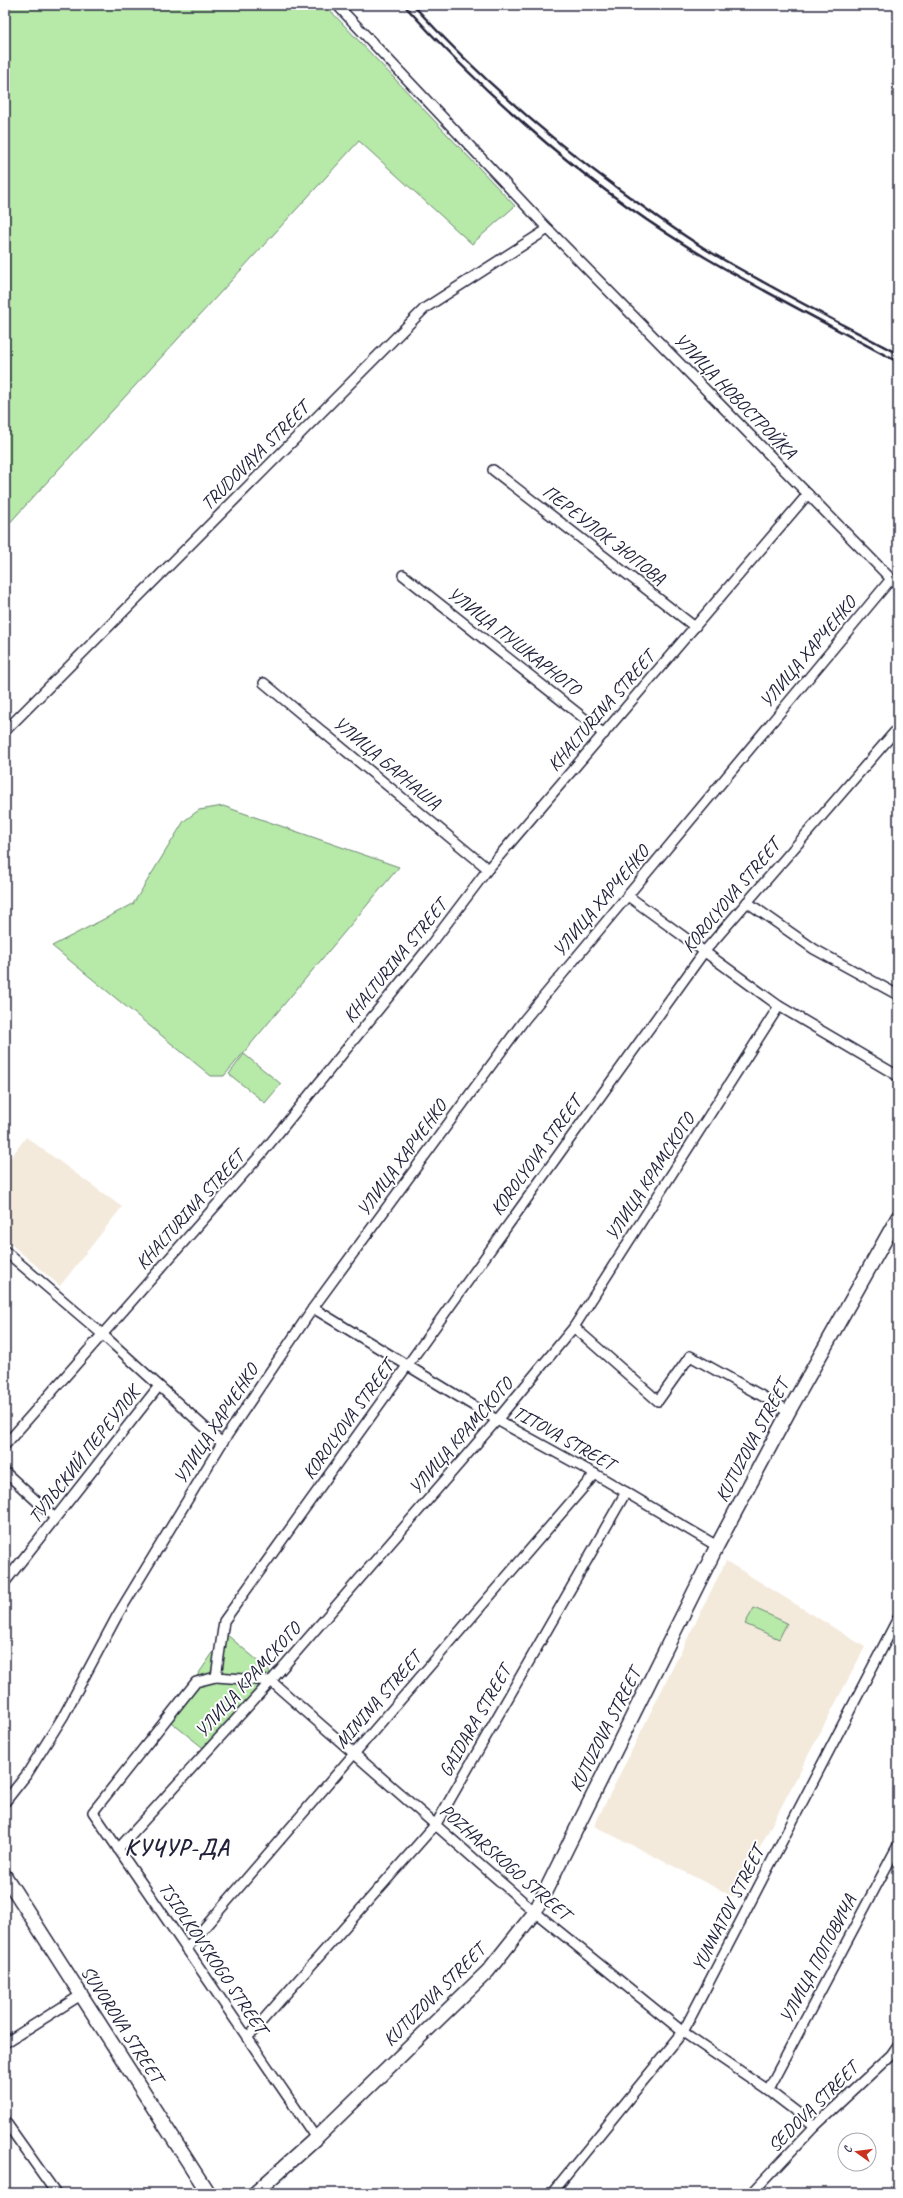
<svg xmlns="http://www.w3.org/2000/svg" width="903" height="2198" font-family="Caveat,sans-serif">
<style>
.built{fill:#f3eadc}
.green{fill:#b7e9a9;stroke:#6c8672}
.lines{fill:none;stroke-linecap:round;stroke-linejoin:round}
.minor-casing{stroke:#22223b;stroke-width:12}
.secondary-casing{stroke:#22223b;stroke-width:16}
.minor{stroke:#fff;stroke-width:9}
.secondary{stroke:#fff;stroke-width:13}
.rail{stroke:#22223b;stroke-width:2.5}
.labels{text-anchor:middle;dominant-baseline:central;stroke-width:4;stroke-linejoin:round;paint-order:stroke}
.street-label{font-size:19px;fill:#22223b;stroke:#fff}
.district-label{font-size:23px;font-weight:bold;letter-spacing:1px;fill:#22223b;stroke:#fff}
</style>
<rect width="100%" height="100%" fill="#fff"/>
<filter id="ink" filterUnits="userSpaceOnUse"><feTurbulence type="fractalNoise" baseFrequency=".025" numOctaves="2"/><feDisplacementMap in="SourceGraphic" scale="8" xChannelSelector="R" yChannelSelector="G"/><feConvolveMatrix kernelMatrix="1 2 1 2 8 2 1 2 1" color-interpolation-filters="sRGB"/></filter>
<g filter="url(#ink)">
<g class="built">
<polygon points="26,1137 122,1207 60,1286 5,1239 5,1165"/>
<polygon points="726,1561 865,1647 734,1897 594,1826"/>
</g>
<g class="green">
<polygon points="5,5 325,5 515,206 472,244 359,141 5,528"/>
<polygon points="223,806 399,867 224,1076 211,1076 52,946 133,904 184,821 199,810"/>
<polygon points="244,1054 281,1084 265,1103 229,1074"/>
<polygon points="754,1608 787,1623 779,1639 745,1624"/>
<polygon points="226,1634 269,1670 271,1681 207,1751 167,1719"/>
</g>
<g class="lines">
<g class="minor-casing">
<g id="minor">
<polyline points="337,5 548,229 898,586"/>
<polyline points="493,470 695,627"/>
<polyline points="403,575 604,734"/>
<polyline points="264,683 488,869"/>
<polyline points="5,731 425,308 548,229"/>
<polyline points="628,896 779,1006 898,1076"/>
<polyline points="747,902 814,949 898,995"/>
<polyline points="5,1251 102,1334 222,1443"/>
<polyline points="313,1308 497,1420 595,1474 717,1546"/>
<polyline points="574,1327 658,1401 690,1356 789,1411"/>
<polyline points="5,1445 263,1152 429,947 488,869 808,494"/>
<polyline points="5,1472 55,1518"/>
<polyline points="5,1582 159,1386"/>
<polyline points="216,1677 196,1682 93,1812 316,2138"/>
<polyline points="5,1802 27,1774 64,1715 117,1616 222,1443 313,1308 525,1019 891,579"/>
<polyline points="118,1849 271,1681 497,1420 574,1327 779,1006"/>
<polyline points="186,1949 595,1474"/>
<polyline points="247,2038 436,1824 626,1492"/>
<polyline points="5,2043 81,1995"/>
<polyline points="768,2090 898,1845"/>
<polyline points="5,2121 56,2193"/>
<polyline points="815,2126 768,2090 683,2032 535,1912 271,1681 216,1677 224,1621 704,952 898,728"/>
<polyline points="552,2193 683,2032 898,1618"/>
<polyline points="752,2193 815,2126 891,2055 898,2045"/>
</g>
</g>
<g class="secondary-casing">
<g id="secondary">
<polyline points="5,1876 208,2193"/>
<polyline points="255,2193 316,2138 488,1971 535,1912 717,1546 789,1411 898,1217"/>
</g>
</g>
<use href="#minor" class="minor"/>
<use href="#secondary" class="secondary"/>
<g class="rail">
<path d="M 404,5 C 491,101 596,193 708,259 C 770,295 835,328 898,362"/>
<path d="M 413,5 C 476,74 545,135 620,190 C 650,212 680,234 712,253 C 773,289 836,321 898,354"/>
</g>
</g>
</g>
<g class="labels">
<g class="street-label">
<text transform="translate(735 396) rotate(46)">УЛИЦА НОВОСТРОЙКА</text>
<text transform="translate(255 456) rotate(-45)">TRUDOVAYA STREET</text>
<text transform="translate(604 535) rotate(38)">ПЕРЕУЛОК ЭЮПОВА</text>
<text transform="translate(514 641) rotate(38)">УЛИЦА ПУШКАРНОГО</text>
<text transform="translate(808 652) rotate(-50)">УЛИЦА ХАРЧЕНКО</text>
<text transform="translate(601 711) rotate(-49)">KHALTURINA STREET</text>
<text transform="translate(387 763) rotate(40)">УЛИЦА БАРНАША</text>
<text transform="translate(731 896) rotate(-50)">KOROLYOVA STREET</text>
<text transform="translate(601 901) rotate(-50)">УЛИЦА ХАРЧЕНКО</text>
<text transform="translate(395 961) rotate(-51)">KHALTURINA STREET</text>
<text transform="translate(536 1156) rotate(-54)">KOROLYOVA STREET</text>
<text transform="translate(402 1158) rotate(-54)">УЛИЦА ХАРЧЕНКО</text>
<text transform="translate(650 1177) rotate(-57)">УЛИЦА КРАМСКОГО</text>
<text transform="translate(190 1210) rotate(-48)">KHALTURINA STREET</text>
<text transform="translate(348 1420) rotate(-54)">KOROLYOVA STREET</text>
<text transform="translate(216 1424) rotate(-57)">УЛИЦА ХАРЧЕНКО</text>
<text transform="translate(461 1436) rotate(-49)">УЛИЦА КРАМСКОГО</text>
<text transform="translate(564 1438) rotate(29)">TITOVA STREET</text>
<text transform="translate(752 1441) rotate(-62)">KUTUZOVA STREET</text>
<text transform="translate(84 1455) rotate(-52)">ТУЛЬСКИЙ ПЕРЕУЛОК</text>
<text transform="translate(248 1680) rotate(-48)">УЛИЦА КРАМСКОГО</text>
<text transform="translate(378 1700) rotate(-49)">MININA STREET</text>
<text transform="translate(475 1721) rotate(-60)">GAIDARA STREET</text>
<text transform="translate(605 1730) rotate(-63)">KUTUZOVA STREET</text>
<text transform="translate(505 1862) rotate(41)">POZHARSKOGO STREET</text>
<text transform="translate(728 1909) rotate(-63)">YUNNATOV STREET</text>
<text transform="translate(213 1958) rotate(56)">TSIOLKOVSKOGO STREET</text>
<text transform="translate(818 1959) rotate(-62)">УЛИЦА ПОПОВИЧА</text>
<text transform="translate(434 1995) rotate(-45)">KUTUZOVA STREET</text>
<text transform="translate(122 2024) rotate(57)">SUVOROVA STREET</text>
<text transform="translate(813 2107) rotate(-45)">SEDOVA STREET</text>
</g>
<g class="district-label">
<text x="177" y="1847">КУЧУР-ДА</text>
</g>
</g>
<rect width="903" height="2198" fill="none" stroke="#fff" stroke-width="20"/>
<rect x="10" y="10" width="883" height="2178" fill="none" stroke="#22223b" stroke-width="1.5" filter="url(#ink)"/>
<g transform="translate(857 2152) rotate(284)"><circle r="19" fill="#ffffff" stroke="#a7a7b1"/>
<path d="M0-3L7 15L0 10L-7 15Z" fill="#c8321e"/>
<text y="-6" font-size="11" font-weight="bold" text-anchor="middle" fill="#22223b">С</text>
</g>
</svg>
